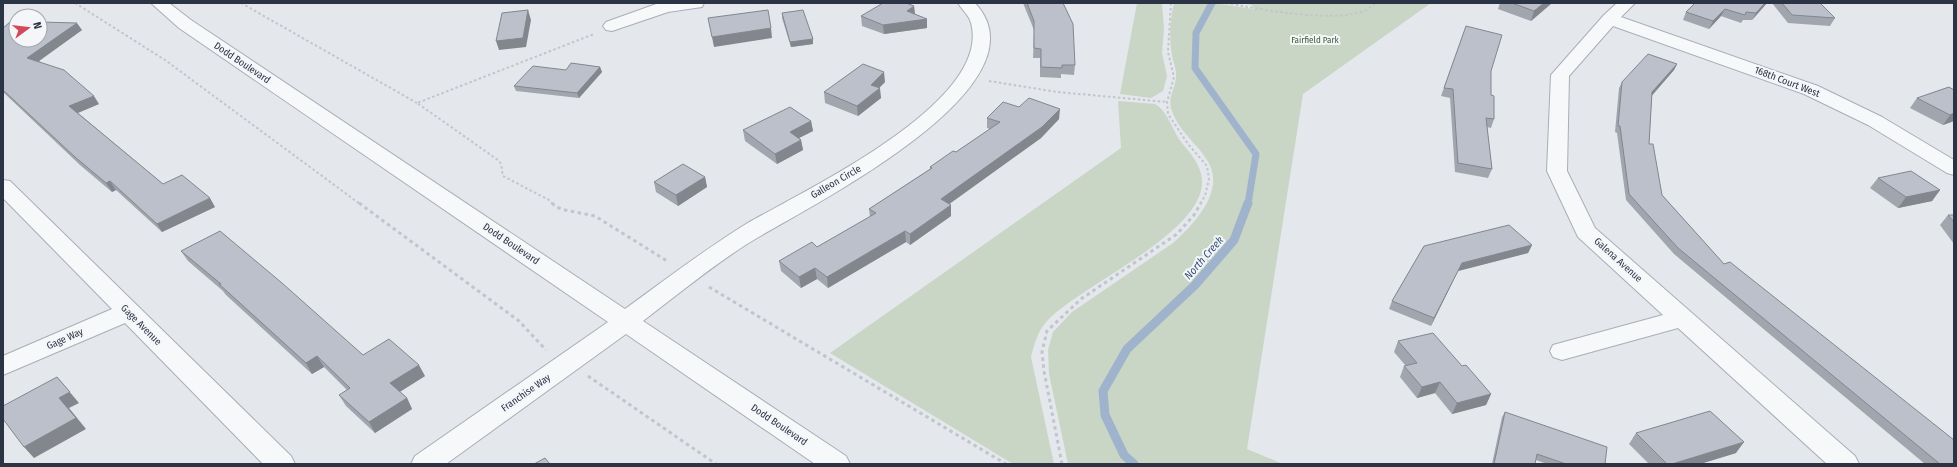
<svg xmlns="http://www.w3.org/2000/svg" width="1957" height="467" font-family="'Fira Sans Condensed',sans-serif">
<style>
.green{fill:#c9d6c5}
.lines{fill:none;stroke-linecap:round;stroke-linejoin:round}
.stream-far1{stroke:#9fb4cc;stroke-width:7}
.stream{stroke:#9fb4cc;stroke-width:9}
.minor-casing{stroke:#a9aeb7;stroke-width:2}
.path-far1{stroke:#c2c5cb;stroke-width:2;stroke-dasharray:2.5 2.5;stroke-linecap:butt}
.path{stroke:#c2c5cb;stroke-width:3;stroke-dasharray:3.5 3.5;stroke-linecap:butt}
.minor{fill:#f7f8fa;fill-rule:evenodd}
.wall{fill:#a1a5ae}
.shaded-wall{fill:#83868d}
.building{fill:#bbc0ca;stroke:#83868d}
.labels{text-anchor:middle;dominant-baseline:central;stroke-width:4;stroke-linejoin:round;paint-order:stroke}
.far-park-label{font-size:9px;fill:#3f6138;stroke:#f4f6f9}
.street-label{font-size:10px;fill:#2b3445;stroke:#f4f6f9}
.water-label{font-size:11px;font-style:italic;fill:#34527a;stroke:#f4f6f9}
</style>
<rect width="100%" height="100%" fill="#e4e7ec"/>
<g class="green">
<polygon points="1137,3 1162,3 1164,29 1162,53 1167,76 1163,91 1151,98 1120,94"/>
<path d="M 1174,3 L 1213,3 L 1254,9 L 1252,5 L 1241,3 L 1431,3 L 1303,94 L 1247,449 L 1283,464 L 1068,464 L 1049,374 L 1048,350 L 1053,332 L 1072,312 L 1173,243 C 1194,224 1227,190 1207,160 C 1195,141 1178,131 1171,108 C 1168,98 1175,88 1176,78 C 1177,70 1173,62 1172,55 C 1169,38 1170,19 1174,3 Z"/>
<path d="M 1118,101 L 1155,104 C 1168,111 1173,132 1182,143 C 1191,154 1201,165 1202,180 C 1205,233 1080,285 1047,321 C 1038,330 1034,345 1031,357 L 1054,464 L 1013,464 L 830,353 L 1121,148 Z"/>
</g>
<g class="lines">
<polyline class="stream-far1" points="1212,3 1196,33 1195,68 1256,154 1248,204"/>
<polyline class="stream" points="1134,464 1124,455 1105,415 1103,391 1127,349 1195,285 1234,240 1248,203"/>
<g class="minor-casing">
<g id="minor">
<path d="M 151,3 L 169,3 L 191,20 L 625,309 C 665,280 704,250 746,224 C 801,192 993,103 971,23 C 969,15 962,10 958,3 L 975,3 C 1054,88 799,211 747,244 C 711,267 677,295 643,321 L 846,456 L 850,464 L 815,464 L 626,334 L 446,464 L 411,464 L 415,456 L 608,322 L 179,28 Z"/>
<polygon points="659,3 704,3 702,7 668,12 612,31 606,30 603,26 606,22"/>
<polygon points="1617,3 1635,3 1621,17 1818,86 1882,117 1954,160 1954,175 1947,173 1868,125 1804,94 1613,26 1569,76 1567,171 1595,228 1855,456 1859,464 1827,464 1678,328 1562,360 1553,357 1550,351 1553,345 1663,315 1578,237 1547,171 1551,75 1604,15"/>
<polygon points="3,180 10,181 291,456 295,464 263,464 125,323 3,375 3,356 112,309 3,198"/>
</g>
</g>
<g class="path-far1">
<polyline points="75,3 165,60 360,204"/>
<polyline points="241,3 417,103"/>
<polyline points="1171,3 1168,52 1174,77 1167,102 1168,114 1188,144 1207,166 1209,179 1205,196 1200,204"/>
<path d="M 1226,3 C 1260,9 1334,24 1366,10 C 1369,8 1373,5 1376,3"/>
<polyline points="989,81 1057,92 1167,102"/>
<polyline points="553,204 549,200 503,176 501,164 498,160 417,103 594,34"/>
</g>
<g class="path">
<polyline points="359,203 519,321 546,350"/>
<polyline points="552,203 556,207 565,210 595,216 667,261"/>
<polyline points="709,287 1006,464"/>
<polyline points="588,376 716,464"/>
<polyline points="1062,464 1044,371 1042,352 1047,331 1081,299 1177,234 1194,215 1201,203"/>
</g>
<use href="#minor" class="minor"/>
</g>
<g class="wall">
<polygon points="1023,3 1063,3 1075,65 1074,75 1061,74 1061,78 1040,77 1040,58 1033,58 1034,30"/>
<polygon points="1500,3 1552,3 1531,21 1498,9"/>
<polygon points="1767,3 1752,20 1743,20 1741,23 1721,16 1709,29 1683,20 1686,12"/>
<polygon points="1772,3 1820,3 1835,18 1830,26 1788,23"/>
<polygon points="914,6 915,14 927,19 927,28 884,34 862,26 861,16"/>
<polygon points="782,13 813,39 813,44 791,47 782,18"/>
<polygon points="1466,26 1491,71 1491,95 1494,119 1491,128 1487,127 1492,169 1488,178 1455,172 1450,98 1441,96"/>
<polygon points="3,28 82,30 39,61 99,104 78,113 163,184 215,207 162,232 116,190 112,192 80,165 3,92"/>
<polygon points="1677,64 1674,70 1652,95 1649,144 1662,195 1724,264 1954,464 1925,464 1674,254 1626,200 1617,133 1615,132 1619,88 1622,82"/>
<polygon points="600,67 602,72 579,98 516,91 514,86 566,70"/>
<polygon points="885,82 879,88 881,98 858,116 825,103 824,92"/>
<polygon points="1949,87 1954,121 1943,125 1910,108 1917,98"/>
<polygon points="1019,107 1059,119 1041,138 949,204 951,205 951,216 910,245 906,242 828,288 817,279 801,288 781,271 779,261 817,247 870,217 869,209 930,169 930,167 956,152 990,129 987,128 987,118"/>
<polygon points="811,121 813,131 799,138 801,140 803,150 777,164 745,141 743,130"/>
<polygon points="705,177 707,187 678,206 656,192 654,182"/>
<polygon points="1878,178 1940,190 1932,201 1898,208 1870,188"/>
<polygon points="1948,215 1954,215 1954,244 1940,225"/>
<polygon points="1532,245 1528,253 1458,271 1431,326 1389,309 1392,301 1424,246"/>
<polygon points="181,251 363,355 425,376 400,392 407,398 412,409 375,433 346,406 339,395 347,390 324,367 312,374 226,295 223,291 188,261"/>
<polygon points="1398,341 1462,366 1491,394 1486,405 1452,414 1435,393 1417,398 1400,377 1404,366 1406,366 1394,352"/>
<polygon points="1505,412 1605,464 1547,464 1536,460 1535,464 1492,464 1502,417"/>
<polygon points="1636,433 1736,453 1700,464 1649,464 1629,444"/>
</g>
<g class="shaded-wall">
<polygon points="1544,3 1552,3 1531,21 1534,11"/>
<polygon points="1765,3 1767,3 1752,20 1756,13"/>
<polygon points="914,6 915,16 907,11"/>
<polygon points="1725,9 1721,16 1709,29 1713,21"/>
<polygon points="528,10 531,20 526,47 499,50 496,41"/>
<polygon points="927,19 927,28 884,34 883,25"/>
<polygon points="77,23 82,30 32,66 27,58"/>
<polygon points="771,28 772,38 714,47 712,37"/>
<polygon points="813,39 813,44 791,47 790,42"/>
<polygon points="1677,64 1674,70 1649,99 1652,92"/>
<polygon points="600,67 602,72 579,98 577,93"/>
<polygon points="884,72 885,82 873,94 880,88 881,98 858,116 857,106 871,85"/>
<polygon points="94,96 99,104 75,114 69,106"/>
<polygon points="1060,109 1059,119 1041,138 941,210 941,199"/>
<polygon points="1954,113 1954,121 1943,125 1950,115"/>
<polygon points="811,121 813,131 791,142 790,132"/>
<polygon points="801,140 803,150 777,164 775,154"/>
<polygon points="705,177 707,187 678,206 676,195"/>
<polygon points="110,181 116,190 112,192 106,183"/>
<polygon points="1940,190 1932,201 1898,208 1906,197"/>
<polygon points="210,198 215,207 162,232 157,224"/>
<polygon points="951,205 951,216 910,245 910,234"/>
<polygon points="905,231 906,242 828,288 827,277"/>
<polygon points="1532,245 1528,253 1458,271 1431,326 1434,318 1462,263"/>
<polygon points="815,268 817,279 801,288 799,277"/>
<polygon points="317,356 324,367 312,374 306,363"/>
<polygon points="419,365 425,376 396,394 390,383"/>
<polygon points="57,377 79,403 69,408 86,429 34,458 24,447 59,398"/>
<polygon points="1440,382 1435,393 1417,398 1422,387"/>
<polygon points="1491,394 1486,405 1452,414 1457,403"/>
<polygon points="407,398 412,409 375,433 369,422"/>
<polygon points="1744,442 1736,453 1700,464 1672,464"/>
</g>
<g class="building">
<polygon points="883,3 906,3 914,6 907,11 927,19 883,25 861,16"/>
<polygon points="1027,3 1063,3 1073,24 1075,65 1062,65 1062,68 1041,67 1041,49 1034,48 1034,21"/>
<polygon points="1512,3 1544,3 1534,11"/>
<polygon points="1695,3 1765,3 1756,13 1746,12 1745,15 1725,9 1713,21 1686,12"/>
<polygon points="1782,3 1820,3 1835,18 1792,15"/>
<polygon points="528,10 523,38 496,41 502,13"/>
<polygon points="768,10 771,28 712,37 708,18"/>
<polygon points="803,10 813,39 790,42 782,13"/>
<polygon points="10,22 16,22 16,40 40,40 40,22 77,23 27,58 64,70 94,96 69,106 163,184 182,175 210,198 157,224 110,181 106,183 75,157 3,90 3,28"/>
<polygon points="1466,26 1502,35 1491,71 1491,95 1494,96 1494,119 1486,118 1492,169 1458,163 1453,89 1444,88"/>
<polygon points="1648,54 1677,64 1652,92 1649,144 1653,144 1662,195 1724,264 1730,262 1954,440 1954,464 1940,464 1678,248 1629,194 1620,126 1618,126 1622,82"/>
<polygon points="571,63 600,67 577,93 514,86 533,66 566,70"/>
<polygon points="863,64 884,72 871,85 880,88 857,106 824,92"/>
<polygon points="1949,87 1954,90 1954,113 1950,115 1917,98"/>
<polygon points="1029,98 1060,109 1042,127 941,199 951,205 910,234 905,231 827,277 815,268 799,277 779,261 812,242 817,247 876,213 869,209 932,168 930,167 953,151 956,152 1000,122 987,118 1003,102 1019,107"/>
<polygon points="790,107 811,121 790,132 801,140 775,154 743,130"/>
<polygon points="683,164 705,177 676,195 654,182"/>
<polygon points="1911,171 1940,190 1906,197 1878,178"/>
<polygon points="1948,215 1954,215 1954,222"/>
<polygon points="1509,225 1532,245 1462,263 1434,318 1392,301 1424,246"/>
<polygon points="220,231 282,283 363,355 389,339 419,365 390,383 407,398 369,422 339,395 350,388 317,356 306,363 219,284 221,284 181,251"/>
<polygon points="1433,333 1462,366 1466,365 1491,394 1457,403 1440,382 1422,387 1404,366 1417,363 1398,341"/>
<polygon points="57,377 70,392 59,398 76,418 24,447 3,419 3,406"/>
<polygon points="1710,411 1744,442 1672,464 1667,464 1636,433"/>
<polygon points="1505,412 1607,447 1605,464 1566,464 1537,454 1535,464 1494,464"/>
<polygon points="545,458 550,464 534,464"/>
</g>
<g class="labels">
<g class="far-park-label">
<text x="1315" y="40">Fairfield Park</text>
</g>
<g class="street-label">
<text transform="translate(242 63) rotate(34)">Dodd Boulevard</text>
<text transform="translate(1787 82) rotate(21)">168th Court West</text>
<text transform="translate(836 182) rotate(-30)">Galleon Circle</text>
<text transform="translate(511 244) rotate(34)">Dodd Boulevard</text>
<text transform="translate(1618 260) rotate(42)">Galena Avenue</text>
<text transform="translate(141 325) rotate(45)">Gage Avenue</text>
<text transform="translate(65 339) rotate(-24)">Gage Way</text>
<text transform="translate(526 393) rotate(-35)">Franchise Way</text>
<text transform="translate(779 425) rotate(34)">Dodd Boulevard</text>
</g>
<g class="water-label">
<text transform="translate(1204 258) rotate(-49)">North Creek</text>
</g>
</g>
<rect width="1957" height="467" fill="none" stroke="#2b3445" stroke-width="8"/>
<g transform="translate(28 28) rotate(75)"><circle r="19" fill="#f4f6f9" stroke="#a4a8b1"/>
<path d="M0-3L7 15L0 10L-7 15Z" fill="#d1495b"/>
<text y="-6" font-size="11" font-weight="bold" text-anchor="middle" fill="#2b3445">N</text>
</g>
</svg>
